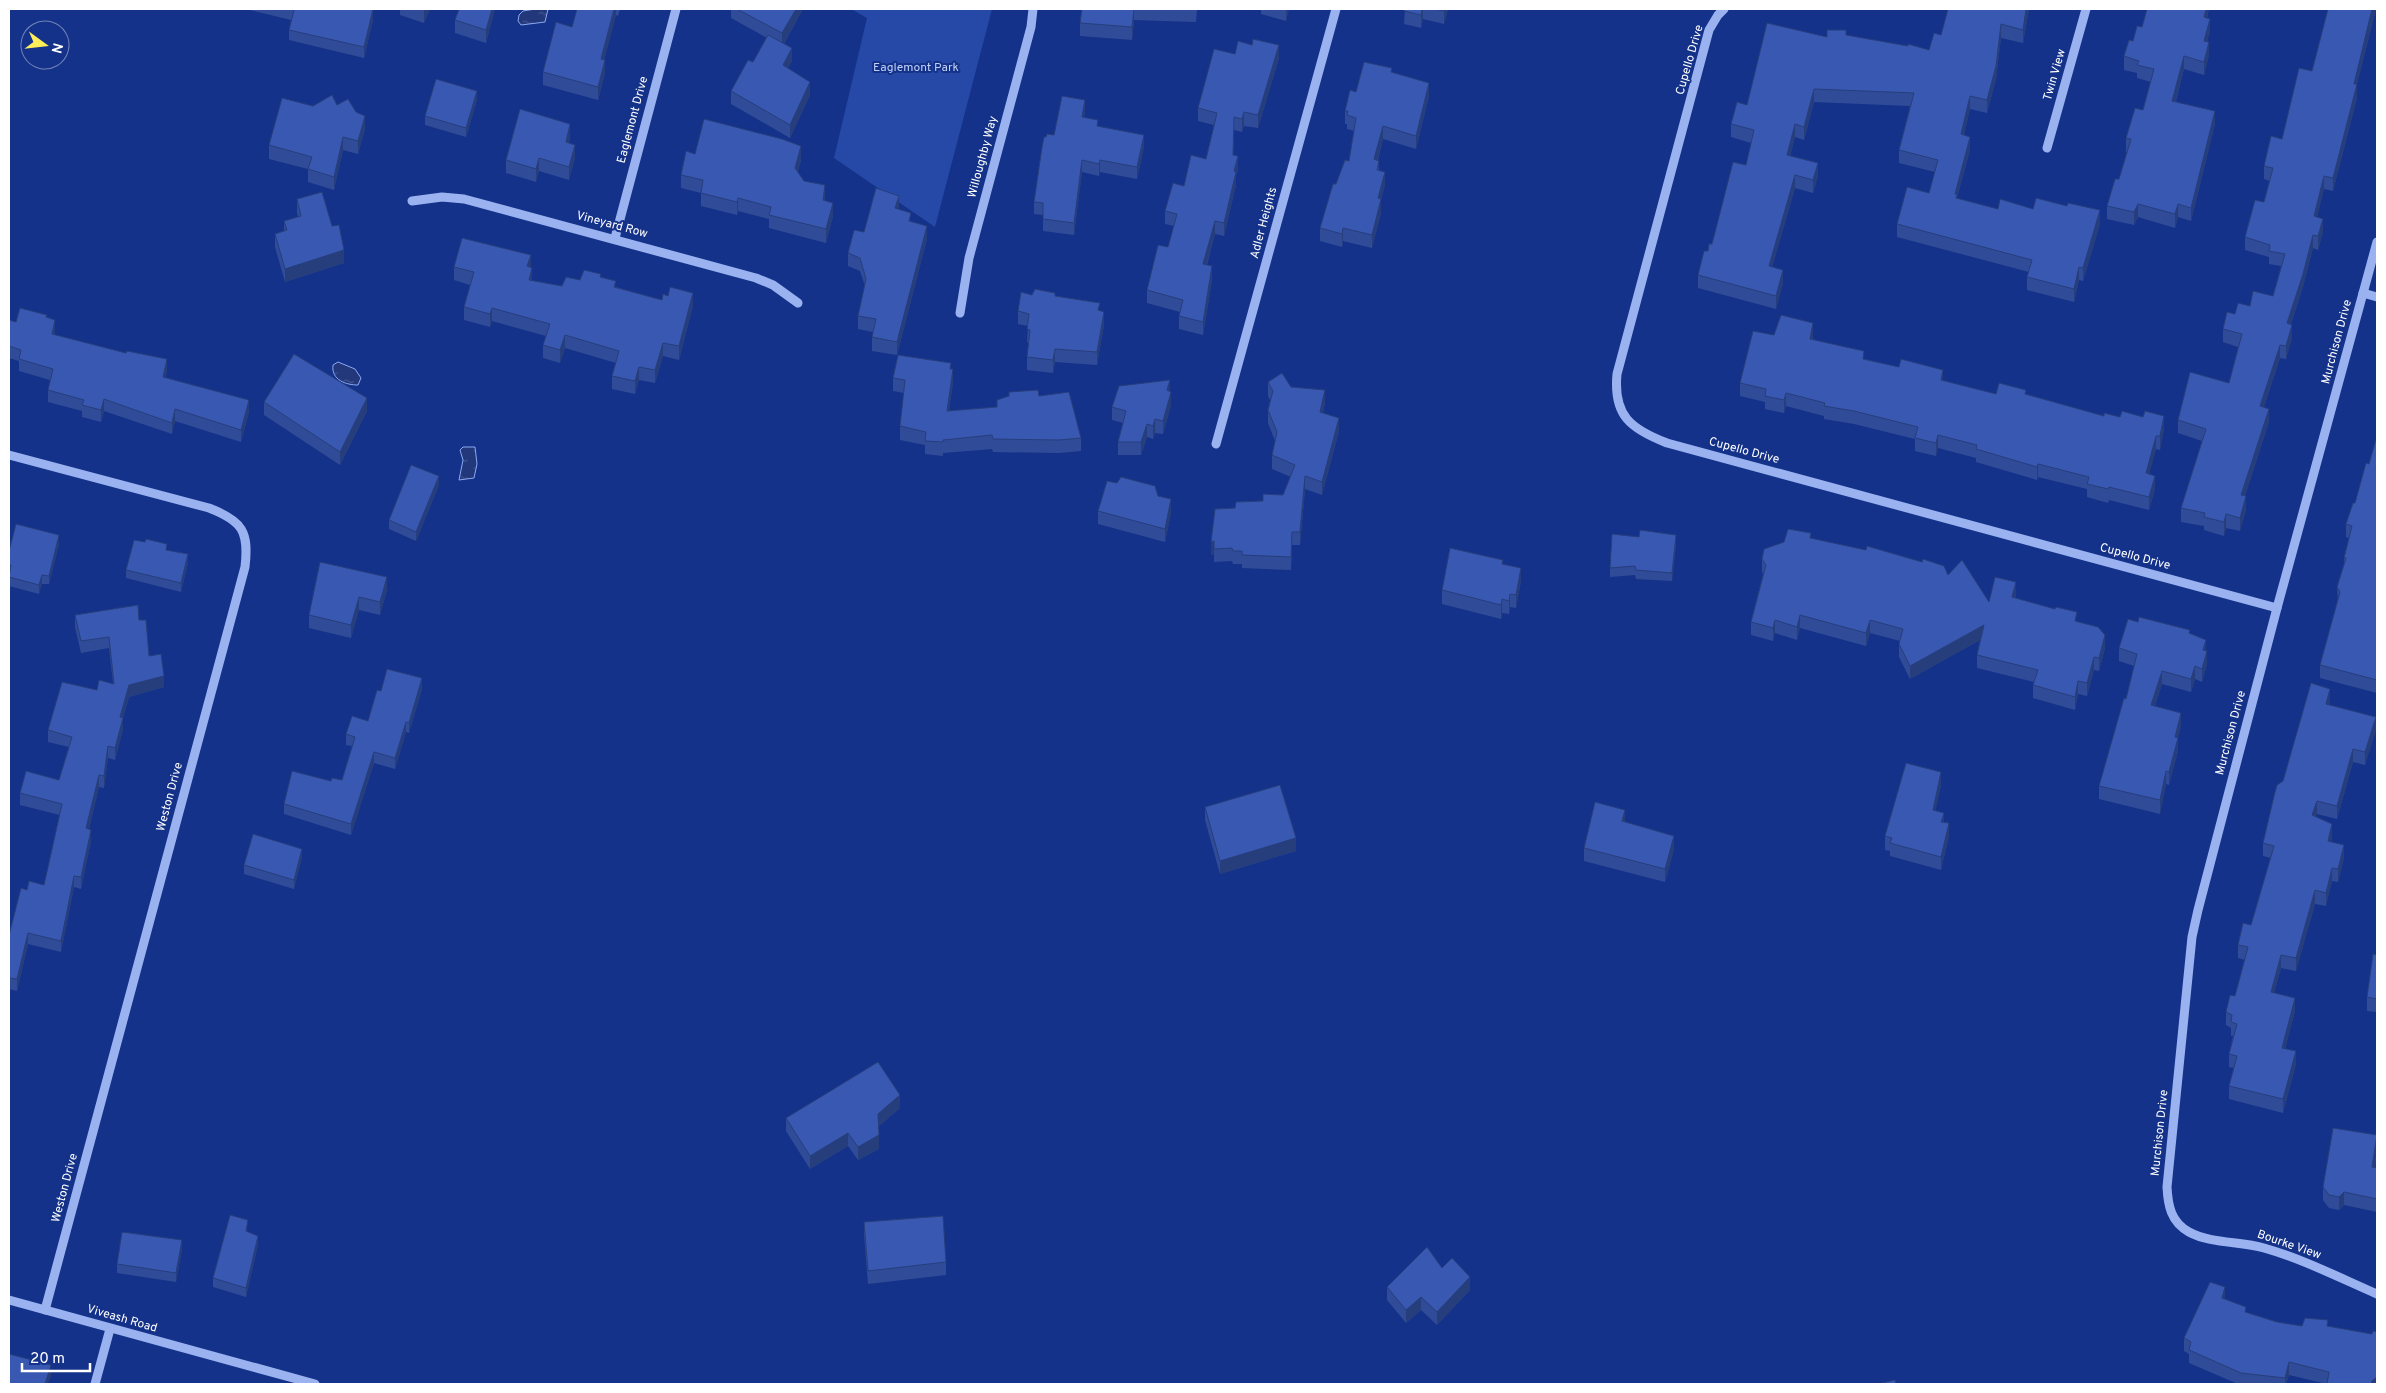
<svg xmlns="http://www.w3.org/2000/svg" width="2386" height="1393" font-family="Overpass,sans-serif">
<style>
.green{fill:#2649a8}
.water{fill:url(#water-ripples);stroke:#8ca9f3}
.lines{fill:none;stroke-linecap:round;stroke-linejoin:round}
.minor{stroke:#9ab2f0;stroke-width:9}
.wall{fill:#304c98}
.shaded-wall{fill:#273e7c}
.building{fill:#3858b1;stroke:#273e7c}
.labels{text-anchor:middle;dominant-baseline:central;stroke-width:4;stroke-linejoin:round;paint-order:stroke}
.street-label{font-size:12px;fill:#fff;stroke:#143289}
.park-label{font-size:12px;fill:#c1d1fb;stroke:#143289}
</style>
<defs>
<pattern id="water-ripples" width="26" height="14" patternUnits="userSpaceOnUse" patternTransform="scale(1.25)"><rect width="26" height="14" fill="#22387a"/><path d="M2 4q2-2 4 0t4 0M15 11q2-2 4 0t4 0" fill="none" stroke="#43568e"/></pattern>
</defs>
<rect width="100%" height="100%" fill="#143289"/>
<polygon class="green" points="851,9 992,9 935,227 834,158 867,18"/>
<g class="water">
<polygon points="535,9 548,9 545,22 521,25 518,21 519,15 523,11"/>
<path d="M 338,362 L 355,369 L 361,378 L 358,385 C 346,385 331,380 333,365 Z"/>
<polygon points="463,447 475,447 477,464 474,478 459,480 463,460 460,450"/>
</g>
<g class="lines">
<g class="minor">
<path d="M 1724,9 L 1718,15 L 1709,30 L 1617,374 C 1613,416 1631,429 1667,443 L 2277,608"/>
<polyline points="2047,148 2086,9"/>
<polyline points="412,201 442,197 464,199 756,278 773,285 798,303"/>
<polyline points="615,238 676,9"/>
<path d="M 2377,242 L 2277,608 L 2198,910 L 2192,937 L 2167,1187 C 2168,1206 2171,1222 2189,1232 C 2211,1244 2240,1241 2264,1248 C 2303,1259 2340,1278 2377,1294"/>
<polyline points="2363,293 2377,297"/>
<polyline points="960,313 969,258 1031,27 1033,9"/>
<polyline points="1216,444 1336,9"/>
<path d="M 9,455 L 209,508 C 243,521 249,532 245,567 L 45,1310"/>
<polyline points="9,1300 315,1384"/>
<polyline points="95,1384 110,1329"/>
</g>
</g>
<g class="wall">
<polygon points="246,9 371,9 373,20 364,58 289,40 289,30 291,20"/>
<polygon points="400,9 430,9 424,23 400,15"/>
<polygon points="495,9 486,43 455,33 455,20"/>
<polygon points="577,9 620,9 618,16 616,15 604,60 605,73 598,100 543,85 543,72 572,27"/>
<polygon points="731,9 803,9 784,44 792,61 788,68 810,95 790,138 731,104 731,91 753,62 767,38 731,18"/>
<polygon points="1082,9 1197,9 1196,22 1134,20 1132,40 1080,36 1080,23"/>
<polygon points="1261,9 1289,9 1286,21 1261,14"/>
<polygon points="1405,9 1448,9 1444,24 1423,19 1421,28 1404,24"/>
<polygon points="2029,9 2023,43 2001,38 1996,79 1987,113 1970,109 1964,135 1970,150 1957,198 1998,209 2033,209 2100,224 2083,281 2079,280 2074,302 2027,290 2027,277 2029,272 1897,237 1897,224 1929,193 1935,172 1899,163 1899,150 1910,106 1814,102 1804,140 1795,137 1790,156 1818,176 1813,193 1795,188 1772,267 1783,283 1776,309 1698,288 1698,275 1746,165 1751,143 1731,137 1731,124 1747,105 1827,37 1846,35 1929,50 1941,35"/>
<polygon points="2209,9 2207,18 2210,32 2207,42 2209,55 2204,75 2184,69 2176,101 2215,124 2191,221 2178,217 2175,228 2138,217 2134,225 2107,219 2107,206 2119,179 2127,152 2126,152 2126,138 2143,110 2151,82 2137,78 2137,73 2124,70 2124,56 2133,41 2142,27"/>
<polygon points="2328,9 2376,9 2357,84 2357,98 2333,191 2324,189 2317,217 2323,232 2318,250 2313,248 2303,287 2291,324 2292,338 2286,359 2280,358 2264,407 2269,422 2245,496 2246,510 2240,531 2226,528 2224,536 2204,530 2204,526 2181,522 2181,508 2202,441 2178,433 2178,420 2229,383 2238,347 2223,342 2223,329 2235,314 2250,306 2273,296 2281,266 2269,264 2269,257 2245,250 2245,237 2264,202 2270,181 2264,179 2264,166 2282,139 2312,71"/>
<polygon points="1235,54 1279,58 1258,128 1244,126 1242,132 1234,130 1233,155 1238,169 1236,175 1236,185 1224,236 1215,234 1207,265 1212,280 1203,335 1179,329 1179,316 1180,312 1147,303 1147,290 1168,247 1174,226 1165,224 1165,211 1206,159 1214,125 1198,121 1198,108"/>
<polygon points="1392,72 1429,96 1416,149 1383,139 1378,160 1379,170 1385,185 1381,200 1381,213 1372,248 1343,241 1342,247 1320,241 1320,228 1336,184 1349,161 1354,131 1347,129 1347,124 1345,124 1345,111 1356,92"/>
<polygon points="477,100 466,137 425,125 425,116"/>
<polygon points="337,105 365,129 358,154 343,150 334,190 308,182 308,169 269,159 269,145"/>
<polygon points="1085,111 1084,117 1098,126 1144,147 1137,179 1100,172 1099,176 1082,172 1074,235 1043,231 1043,215 1034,214 1034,202 1046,137 1054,135"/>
<polygon points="570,137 569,143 575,158 569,180 539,171 536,182 506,173 506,160"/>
<polygon points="695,154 801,160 798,172 804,181 825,198 825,201 833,216 826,243 769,228 769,219 738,211 737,215 701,206 701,193 681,188 681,175"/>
<polygon points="297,199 332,226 344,263 285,282 275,247 275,234 284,231 284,221 298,217 297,212"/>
<polygon points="899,209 911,221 927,239 897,355 872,351 872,337 873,332 858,329 858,316 865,286 860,271 848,266 848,253 864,232"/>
<polygon points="454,267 531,267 532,281 562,286 580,280 601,277 616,287 662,300 693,306 679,360 663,356 655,383 639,380 635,394 612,389 612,376 616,363 565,348 560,363 543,358 543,345 546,336 492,321 490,327 464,320 464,307 470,285 454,280"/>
<polygon points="1032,295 1055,296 1100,311 1104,325 1097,365 1055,362 1053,373 1027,370 1027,357 1029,343 1027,342 1028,326 1018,324 1018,311"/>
<polygon points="47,317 55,332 55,335 167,371 165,378 249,412 241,442 175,421 172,434 104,411 101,422 82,417 82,411 48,402 48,390 50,380 19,371 19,361 9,358 9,320 16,322"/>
<polygon points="1774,335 1813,336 1813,339 1864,359 1943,381 1996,394 2026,394 2104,416 2164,429 2160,450 2156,449 2149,474 2155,489 2149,510 2109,500 2108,503 2087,497 2087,489 2038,477 2037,480 1976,462 1976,458 1938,448 1936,456 1915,451 1915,439 1854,424 1824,419 1824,416 1786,406 1784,413 1765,409 1765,402 1740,396 1740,383"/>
<polygon points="951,369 953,382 949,411 997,407 1009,396 1009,392 1039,396 1081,438 1081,451 1059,453 993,452 992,449 943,453 943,456 925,454 925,445 900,440 900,426 904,393 893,391 893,378"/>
<polygon points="1268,382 1291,387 1325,403 1323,413 1339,431 1322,495 1305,489 1300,545 1292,545 1291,570 1242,568 1242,564 1233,564 1232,561 1214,562 1214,554 1211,555 1235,508 1283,495 1291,477 1272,469 1272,455 1275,441 1268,423 1268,410 1270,400 1268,396"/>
<polygon points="1170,391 1171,405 1163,434 1155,433 1153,439 1147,437 1141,455 1118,455 1118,442 1123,423 1112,420 1112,407"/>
<polygon points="264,402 367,411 340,465 264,415"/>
<polygon points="2377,413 2377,432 2376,432 2376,419"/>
<polygon points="2377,436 2377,693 2320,678 2320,665 2338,601 2337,587 2344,565 2344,558 2349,538 2346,537 2346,524 2355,503 2369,464"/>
<polygon points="439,485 416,541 389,529 389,520"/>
<polygon points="1158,496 1171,513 1165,542 1098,524 1098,511"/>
<polygon points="1811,538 1948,575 1989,602 2016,595 2015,598 2077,621 2105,648 2099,671 2094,670 2087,696 2078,694 2075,710 2033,698 2033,685 2034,682 1977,668 1977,655 1980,640 1910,679 1899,657 1899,644 1900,641 1870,633 1866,646 1800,628 1797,640 1775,633 1773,641 1751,635 1751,622 1763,574 1762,572 1762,559"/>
<polygon points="59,544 49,584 42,584 39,594 9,586 9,551"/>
<polygon points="1676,544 1672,581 1636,579 1635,575 1610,577 1610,568"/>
<polygon points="320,562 387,590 380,615 359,610 351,638 309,628 309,615"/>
<polygon points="188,563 181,592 126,578 126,570"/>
<polygon points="1503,564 1521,581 1516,608 1510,607 1509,614 1502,613 1501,619 1442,604 1442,590"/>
<polygon points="75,615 139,620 149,656 164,687 129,697 123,718 123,730 115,760 108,758 104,788 99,787 89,829 91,841 81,889 74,887 61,952 28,944 17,991 9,989 9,935 27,890 44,885 60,815 20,805 20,793 59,780 69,747 48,742 48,730 97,690 113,683 109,648 81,653 75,627"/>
<polygon points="2138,622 2190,634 2206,651 2207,664 2202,682 2195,679 2191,692 2162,684 2155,706 2181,726 2178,738 2178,751 2169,785 2166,784 2160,814 2099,799 2099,786 2126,699 2134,666 2119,661 2119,648"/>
<polygon points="422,689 409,733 406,732 395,769 374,763 351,835 284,814 284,804 331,781 342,780 352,746 346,745 346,734 368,721 381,691"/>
<polygon points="2330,702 2329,705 2376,730 2365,765 2353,762 2337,819 2317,814 2316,816 2332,837 2331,842 2344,858 2338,882 2332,881 2326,906 2315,904 2296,971 2281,968 2274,993 2295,1011 2285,1049 2296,1064 2283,1113 2229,1099 2229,1086 2234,1068 2229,1067 2229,1054 2233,1036 2231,1036 2231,1028 2226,1025 2226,1012 2235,996 2245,960 2238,958 2238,945 2251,925 2271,858 2263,856 2263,843 2283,781"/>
<polygon points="1941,785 1935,811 1944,822 1949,836 1941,870 1890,856 1890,851 1885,850 1885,836"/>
<polygon points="1205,807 1296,851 1220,874 1205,820"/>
<polygon points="1584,848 1674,849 1665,882 1584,861"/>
<polygon points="302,857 294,889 244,874 244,865"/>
<polygon points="2377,955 2377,1012 2367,1011 2367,997"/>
<polygon points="900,1108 879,1126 879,1149 858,1160 848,1146 810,1169 786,1131 786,1118"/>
<polygon points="2377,1135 2377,1151 2375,1167 2377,1168 2377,1212 2344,1205 2339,1210 2329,1208 2323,1200 2323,1187"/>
<polygon points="864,1222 946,1262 946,1275 868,1284 864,1235"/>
<polygon points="248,1229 247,1232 258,1245 246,1297 213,1287 213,1278"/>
<polygon points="182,1249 176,1282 117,1273 117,1264"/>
<polygon points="1387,1287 1470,1290 1437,1325 1421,1310 1406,1323 1387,1300"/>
<polygon points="2225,1299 2246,1312 2277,1322 2302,1326 2328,1326 2372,1334 2377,1332 2327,1384 2289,1375 2286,1384 2238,1384 2189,1363 2189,1354 2184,1351 2184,1338"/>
</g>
<g class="shaded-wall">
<polygon points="373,9 373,20 364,58 364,47"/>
<polygon points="425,9 430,9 424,23 424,10"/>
<polygon points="492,9 495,9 486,43 486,30"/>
<polygon points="614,9 616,9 616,15 601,72 601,59"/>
<polygon points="796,9 803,9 782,47 782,33"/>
<polygon points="1134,9 1134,20 1132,40 1132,27"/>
<polygon points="1286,9 1289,9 1286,21"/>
<polygon points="1422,9 1423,9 1423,19 1421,28 1421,15"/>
<polygon points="1444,9 1448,9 1444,24"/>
<polygon points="2026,9 2029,9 2023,43 2023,30"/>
<polygon points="2206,9 2209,9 2204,30 2204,17"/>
<polygon points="2372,9 2376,9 2357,84 2357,98 2333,191 2333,178 2354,84"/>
<polygon points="2210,19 2210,32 2204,54 2204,41"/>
<polygon points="2001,24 2001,38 1996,79 1987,113 1987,100"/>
<polygon points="2209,42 2209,55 2204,75 2204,62"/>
<polygon points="1279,45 1279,58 1258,128 1258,115"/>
<polygon points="792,48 792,61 783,78 783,65"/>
<polygon points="2184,56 2184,69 2172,114 2172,101"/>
<polygon points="605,60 605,73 598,100 598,87"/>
<polygon points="810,82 810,95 790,138 790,125"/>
<polygon points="1429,83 1429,96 1416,149 1416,136"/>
<polygon points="1814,89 1814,102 1804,140 1804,127"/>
<polygon points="477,91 477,100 466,137 466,128"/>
<polygon points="1970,96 1970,109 1961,148 1961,134"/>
<polygon points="1085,100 1085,111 1082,129 1082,117"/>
<polygon points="2215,111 2215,124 2191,221 2191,208"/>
<polygon points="1244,112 1244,126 1242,132 1242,119"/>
<polygon points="365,116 365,129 358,154 358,141"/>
<polygon points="570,124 570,137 566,155 566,142"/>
<polygon points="1795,124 1795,137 1787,168 1787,155"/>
<polygon points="1383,126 1383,139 1374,172 1374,159"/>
<polygon points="1144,135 1144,147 1137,179 1137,167"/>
<polygon points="343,137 343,150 334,190 334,177"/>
<polygon points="1970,137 1970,150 1957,197 1957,207 1955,194"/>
<polygon points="575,145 575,158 569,180 569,167"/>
<polygon points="801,146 801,160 795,182 795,168"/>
<polygon points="1238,156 1238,169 1236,175 1236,185 1224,236 1224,223 1234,171"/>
<polygon points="539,158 539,171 536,182 536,169"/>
<polygon points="1082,160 1082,172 1074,235 1074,223"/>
<polygon points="1100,160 1100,172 1099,176 1099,164"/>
<polygon points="1818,163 1818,176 1813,193 1813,180"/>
<polygon points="1385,172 1385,185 1381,200 1381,213 1372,248 1372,235 1378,198"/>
<polygon points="1795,175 1795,188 1769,279 1769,266"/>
<polygon points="2324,176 2324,189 2314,229 2314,216"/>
<polygon points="825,185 825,198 823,213 823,200"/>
<polygon points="899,196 899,209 895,208"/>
<polygon points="738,198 738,211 737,215 737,202"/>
<polygon points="833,203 833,216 826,243 826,229"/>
<polygon points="2138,204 2138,217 2134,225 2134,212"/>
<polygon points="2178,204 2178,217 2175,228 2175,214"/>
<polygon points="2100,210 2100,224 2083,281 2083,268"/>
<polygon points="2323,219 2323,232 2318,250 2318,236"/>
<polygon points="1215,221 1215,234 1203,277 1203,264"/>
<polygon points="927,226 927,239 897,355 897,342"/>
<polygon points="1343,228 1343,241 1342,247 1342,234"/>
<polygon points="2313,235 2313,248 2303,287 2287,336 2287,323"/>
<polygon points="344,250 344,263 285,282 285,269"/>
<polygon points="531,255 531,268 527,266"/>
<polygon points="1212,266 1212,280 1203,335 1203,322"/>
<polygon points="2079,267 2079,280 2074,302 2074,289"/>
<polygon points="532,268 532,281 529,280"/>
<polygon points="1783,270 1783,283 1776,309 1776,296"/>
<polygon points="693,293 693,306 679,360 679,346"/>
<polygon points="492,308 492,321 490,327 490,314"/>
<polygon points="1104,312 1104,325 1097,365 1097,352"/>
<polygon points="55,320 55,332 52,346 52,334"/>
<polygon points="1813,323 1813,336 1810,352 1810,339"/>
<polygon points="2292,325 2292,338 2286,359 2286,346"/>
<polygon points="565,335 565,348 560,363 560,350"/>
<polygon points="663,343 663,356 655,383 655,370"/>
<polygon points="2280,345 2280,358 2260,419 2260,406"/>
<polygon points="1055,349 1055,362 1053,373 1053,360"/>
<polygon points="167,359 167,371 163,389 163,377"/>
<polygon points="639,367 639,380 635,394 635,381"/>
<polygon points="953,369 953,382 947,424 947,411"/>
<polygon points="1943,370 1943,383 1941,380"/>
<polygon points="1170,380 1170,393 1167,390"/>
<polygon points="1325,390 1325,403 1320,425 1320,412"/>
<polygon points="1171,392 1171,405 1163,434 1163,421"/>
<polygon points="1786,393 1786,406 1784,413 1784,400"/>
<polygon points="367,398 367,411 340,465 340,452"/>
<polygon points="104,399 104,411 101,422 101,410"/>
<polygon points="249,400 249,412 241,442 241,430"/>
<polygon points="175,409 175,421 172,434 172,423"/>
<polygon points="2269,409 2269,422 2241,508 2241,495"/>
<polygon points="2164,416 2164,429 2160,450 2160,436"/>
<polygon points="1339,418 1339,431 1322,495 1322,482"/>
<polygon points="1155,419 1155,433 1153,439 1153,426"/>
<polygon points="1147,424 1147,437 1141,455 1141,442"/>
<polygon points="1938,435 1938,448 1936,456 1936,443"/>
<polygon points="2156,436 2156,449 2146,487 2146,473"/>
<polygon points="2038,464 2038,477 2037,480 2037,467"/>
<polygon points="439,476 439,485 416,541 416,532"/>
<polygon points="1305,476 1305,489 1300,545 1300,532"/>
<polygon points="2155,476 2155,489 2149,510 2149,497"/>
<polygon points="2246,496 2246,510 2240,531 2240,518"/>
<polygon points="1171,499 1171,513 1165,542 1165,529"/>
<polygon points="2226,514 2226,528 2224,536 2224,522"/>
<polygon points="59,535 59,544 49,584 49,576"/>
<polygon points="1676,535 1676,544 1672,581 1672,573"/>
<polygon points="1214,541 1214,554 1211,555 1211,542"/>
<polygon points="188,554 188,563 181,592 181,583"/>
<polygon points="1521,568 1521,581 1516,608 1516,595"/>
<polygon points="42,575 42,584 39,594 39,585"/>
<polygon points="387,577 387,590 380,615 380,602"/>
<polygon points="2016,582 2016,595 2012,610 2012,597"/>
<polygon points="1510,594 1510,607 1509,614 1509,601"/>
<polygon points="359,597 359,610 351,638 351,625"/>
<polygon points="1502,599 1502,613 1501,619 1501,605"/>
<polygon points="1800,615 1800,628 1797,640 1797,627"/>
<polygon points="1775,620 1775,633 1773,641 1773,628"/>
<polygon points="1870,620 1870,633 1866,646 1866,633"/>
<polygon points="1984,625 1984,638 1910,679 1910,666"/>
<polygon points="2105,635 2105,648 2099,671 2099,658"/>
<polygon points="2206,640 2206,653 2203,650"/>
<polygon points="2207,651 2207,664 2202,682 2202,669"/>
<polygon points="2094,657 2094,670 2087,696 2087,683"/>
<polygon points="2195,666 2195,679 2191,692 2191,679"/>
<polygon points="2162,671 2162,684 2151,718 2151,705"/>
<polygon points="164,676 164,687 129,697 120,728 120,717 129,685"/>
<polygon points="422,678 422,689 409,733 409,723"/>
<polygon points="2078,681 2078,694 2075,710 2075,697"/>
<polygon points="2330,689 2330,702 2326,718 2326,704"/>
<polygon points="2181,713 2181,726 2175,750 2178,738 2178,751 2169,785 2169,772 2175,737"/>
<polygon points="2376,717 2376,730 2365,765 2365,752"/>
<polygon points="123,718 123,730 115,760 115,748"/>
<polygon points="406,722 406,732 395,769 395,758"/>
<polygon points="108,746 108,758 104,788 104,776"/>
<polygon points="2353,749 2353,762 2337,819 2337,806"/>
<polygon points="374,752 374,763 351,835 351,824"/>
<polygon points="2166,771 2166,784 2160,814 2160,800"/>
<polygon points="1941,772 1941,785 1933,823 1933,810"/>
<polygon points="99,775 99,787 86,840 86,828"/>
<polygon points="2317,801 2317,814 2312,828 2312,815"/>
<polygon points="1625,810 1625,823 1622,821"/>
<polygon points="1944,813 1944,826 1941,822"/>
<polygon points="1949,823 1949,836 1941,870 1941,857"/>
<polygon points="2332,824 2332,837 2328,854 2328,841"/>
<polygon points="91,830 91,841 81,889 81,877"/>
<polygon points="1674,836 1674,849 1665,882 1665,869"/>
<polygon points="1296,838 1296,851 1220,874 1220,861"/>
<polygon points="2344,845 2344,858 2338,882 2338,869"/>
<polygon points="302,849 302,857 294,889 294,880"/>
<polygon points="2332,868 2332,881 2326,906 2326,893"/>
<polygon points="74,876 74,887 61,952 61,941"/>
<polygon points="2315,890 2315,904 2296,971 2296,958"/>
<polygon points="28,933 28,944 17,991 17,979"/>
<polygon points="2281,955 2281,968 2271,1005 2271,992"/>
<polygon points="2295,998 2295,1011 2282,1061 2282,1048"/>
<polygon points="2296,1051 2296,1064 2283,1113 2283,1099"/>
<polygon points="900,1095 900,1108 878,1127 878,1114"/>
<polygon points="848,1133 848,1146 810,1169 810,1156"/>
<polygon points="879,1135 879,1149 858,1160 858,1147"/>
<polygon points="2377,1137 2377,1151 2372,1180 2372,1167"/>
<polygon points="2344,1192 2344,1205 2339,1210 2339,1197"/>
<polygon points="258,1236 258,1245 246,1297 246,1288"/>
<polygon points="182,1240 182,1249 176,1282 176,1273"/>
<polygon points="1470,1277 1470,1290 1437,1325 1437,1312"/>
<polygon points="2225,1287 2225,1299 2222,1298"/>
<polygon points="1421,1297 1421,1310 1406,1323 1406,1310"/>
<polygon points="2289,1362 2289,1375 2286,1384 2285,1384 2285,1378"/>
<polygon points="51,1365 51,1376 48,1384 45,1384"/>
<polygon points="2377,1377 2377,1384 2371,1384 2372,1381"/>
</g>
<g class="building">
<polygon points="289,9 373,9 364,47 289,30 294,10"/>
<polygon points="459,9 492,9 486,30 455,20"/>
<polygon points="577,9 614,9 601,59 605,60 598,87 543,72 556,22 572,27"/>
<polygon points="737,9 796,9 782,33"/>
<polygon points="1082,9 1134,9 1132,27 1080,23"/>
<polygon points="1405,9 1422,9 1421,15 1404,11"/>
<polygon points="1434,9 1444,9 1444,11"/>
<polygon points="1948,9 2026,9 2023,30 2001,24 1996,66 1987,100 1970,96 1961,134 1970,137 1955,194 1957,194 1956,198 1998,209 2000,199 2033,209 2036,198 2067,206 2068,203 2100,210 2083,268 2079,267 2074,289 2027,277 2032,260 1897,224 1907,187 1929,193 1938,160 1899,150 1914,93 1814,89 1804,127 1795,124 1787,155 1818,163 1813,180 1795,175 1769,266 1783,270 1776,296 1698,275 1704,251 1708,251 1709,244 1712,244 1733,162 1746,165 1754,130 1731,124 1737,102 1747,105 1767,23 1827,37 1827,30 1846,30 1846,35 1908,46 1908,44 1929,50 1934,33 1941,35"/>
<polygon points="2147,9 2206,9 2204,17 2210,19 2204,41 2209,42 2204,62 2184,56 2172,101 2215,111 2191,208 2178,204 2175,214 2138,204 2134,212 2107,206 2115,179 2119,179 2131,139 2126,138 2135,108 2143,110 2154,69 2137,65 2139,61 2124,56 2129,40 2133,41 2137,26 2142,27"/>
<polygon points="2328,9 2372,9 2354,84 2357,84 2333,178 2324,176 2314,216 2323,219 2318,236 2313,235 2303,274 2287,323 2292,325 2286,346 2280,345 2260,406 2269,409 2241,495 2246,496 2240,518 2226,514 2224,522 2204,517 2205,513 2181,508 2206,429 2178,420 2190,372 2229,383 2242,334 2223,329 2227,312 2235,314 2238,303 2250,306 2253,291 2273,296 2285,254 2269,251 2270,245 2245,237 2255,200 2264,202 2273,168 2264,166 2271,136 2282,139 2299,68 2312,71"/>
<polygon points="768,35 792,48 783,65 810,82 790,125 731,91 748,60 753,62"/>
<polygon points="1253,39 1279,45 1258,115 1244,112 1242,119 1234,117 1233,155 1238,156 1234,171 1236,172 1224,223 1215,221 1203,264 1212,266 1203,322 1179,316 1183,300 1147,290 1158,245 1168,247 1177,214 1165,211 1173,183 1184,186 1191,155 1206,159 1217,113 1198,108 1214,49 1235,54 1238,41 1252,45"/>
<polygon points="1364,62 1392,68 1391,72 1429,83 1416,136 1383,126 1374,159 1379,161 1377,170 1385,172 1378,198 1381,199 1372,235 1343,228 1342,234 1320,228 1333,184 1336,184 1345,160 1349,161 1356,118 1347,115 1348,111 1345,111 1350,90 1356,92"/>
<polygon points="436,79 477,91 466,128 425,116"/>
<polygon points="332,95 337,105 348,99 356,112 365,116 358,141 343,137 334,177 308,169 312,157 269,145 282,98 313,106"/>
<polygon points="1062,96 1085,100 1082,117 1098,120 1097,126 1144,135 1137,167 1100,160 1099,164 1082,160 1074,223 1043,219 1043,203 1034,202 1042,147 1044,137 1046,137 1047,134 1054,135"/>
<polygon points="520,109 570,124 566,142 575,145 569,167 539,158 536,169 506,160"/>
<polygon points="704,119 782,139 801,146 795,168 804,181 825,185 823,200 833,203 826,229 769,215 771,207 738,198 737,202 701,193 703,180 681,175 686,151 695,154"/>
<polygon points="876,188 899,196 895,208 911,213 909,221 927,226 897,342 872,337 876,319 858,316 866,279 860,258 848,253 854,230 864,232"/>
<polygon points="322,192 332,226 339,225 344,250 285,269 275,234 287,230 284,221 301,216 297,199"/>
<polygon points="462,238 531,255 527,266 532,268 529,280 562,286 566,277 580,280 584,270 601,274 600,277 616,281 614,287 662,300 663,294 668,296 670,287 693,293 679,346 663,343 655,370 639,367 635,381 612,376 619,351 565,335 560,350 543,345 550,324 492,308 490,314 464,307 474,272 454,267"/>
<polygon points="1035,289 1055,293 1055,296 1100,303 1098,310 1104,312 1097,352 1055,349 1053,360 1027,357 1030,330 1027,329 1029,314 1018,311 1021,292 1032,295"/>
<polygon points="20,308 47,315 46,317 55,320 52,334 126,353 127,351 167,359 163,377 249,400 241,430 175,409 172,423 104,399 101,410 82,405 84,400 48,390 53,369 19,359 21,350 9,346 9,320 16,322"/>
<polygon points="1781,315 1813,323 1810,339 1864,351 1863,359 1899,367 1901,359 1943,370 1941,380 1996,394 1999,383 2026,390 2025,394 2104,416 2104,413 2120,417 2122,411 2143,417 2145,411 2164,416 2160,436 2156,436 2146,473 2155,476 2149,497 2109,487 2108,489 2087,484 2089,477 2038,464 2037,467 1976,449 1977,445 1938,435 1936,443 1915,438 1918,427 1854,411 1824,406 1825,403 1786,393 1784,400 1765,396 1766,389 1740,383 1753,331 1774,335"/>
<polygon points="294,354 367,398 340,452 264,402"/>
<polygon points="898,355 951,363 950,369 953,369 947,411 997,407 997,400 1009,396 1009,392 1038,390 1039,396 1069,392 1081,438 1059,440 993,439 992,435 943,440 943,442 925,441 926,432 900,426 905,380 893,378"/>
<polygon points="1282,373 1291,387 1325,390 1320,412 1339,418 1322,482 1305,476 1300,532 1292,532 1291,557 1242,555 1242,551 1233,551 1232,548 1214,549 1214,541 1211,542 1215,509 1235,508 1236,502 1263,501 1263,494 1283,495 1295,465 1272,455 1277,432 1268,410 1273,391 1268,382"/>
<polygon points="1170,380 1167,390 1171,392 1163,421 1155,419 1153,426 1147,424 1141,442 1118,442 1126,411 1112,407 1119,386"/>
<polygon points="2377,436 2377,680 2320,665 2340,592 2337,587 2346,558 2344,558 2352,526 2346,524 2353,503 2355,503 2366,463 2369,464"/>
<polygon points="411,465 439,476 416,532 389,520"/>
<polygon points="1121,477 1155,486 1158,496 1171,499 1165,529 1098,511 1107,481 1117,483"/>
<polygon points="16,524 59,535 49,576 42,575 39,585 9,577 11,565 9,565 9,551"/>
<polygon points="1788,529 1811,533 1810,538 1866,550 1867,546 1922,562 1923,559 1944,566 1948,575 1962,560 1989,602 1995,577 2016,582 2012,597 2055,609 2056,607 2077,612 2075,621 2098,627 2105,635 2099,658 2094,657 2087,683 2078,681 2075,697 2033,685 2038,670 1977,655 1984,625 1910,666 1899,644 1903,629 1870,620 1866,633 1800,615 1797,627 1775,620 1773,628 1751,622 1766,565 1762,559 1764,549 1784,542"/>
<polygon points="1640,530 1676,535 1672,573 1636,570 1635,566 1610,568 1612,534 1639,537"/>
<polygon points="146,539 167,544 166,550 188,554 181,583 126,570 134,540 145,542"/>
<polygon points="1450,548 1503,560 1502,564 1521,568 1516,595 1510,594 1509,601 1502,599 1501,605 1442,590"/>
<polygon points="320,562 387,577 380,602 359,597 351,625 309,615"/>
<polygon points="138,605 139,620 146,620 149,656 161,654 164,676 129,685 120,717 123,718 115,748 108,746 104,776 99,775 86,828 91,830 81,877 74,876 61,941 28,933 17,979 9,978 9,979 9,935 21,888 27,890 29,881 44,885 62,804 20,793 26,771 59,780 72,737 48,730 62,682 97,690 99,680 114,684 109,637 81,641 75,615"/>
<polygon points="2139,617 2190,630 2189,633 2206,640 2203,650 2207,651 2202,669 2195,666 2191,679 2162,671 2151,705 2181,713 2175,737 2178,738 2169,772 2166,771 2160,800 2099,786 2124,698 2126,699 2137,654 2119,648 2128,619 2138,622"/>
<polygon points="387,669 422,678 409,723 406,722 395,758 374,752 351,824 284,804 292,771 331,781 332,778 342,780 355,737 346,734 352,716 368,721 377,690 381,691"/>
<polygon points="2311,683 2330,689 2326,704 2376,717 2365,752 2353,749 2337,806 2317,801 2312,815 2332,824 2328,841 2344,845 2338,869 2332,868 2326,893 2315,890 2296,958 2281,955 2271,992 2295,998 2282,1048 2296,1051 2283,1099 2229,1086 2237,1056 2229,1054 2237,1024 2231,1022 2232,1015 2226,1012 2230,995 2235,996 2248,947 2238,945 2243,923 2251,925 2274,846 2263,843 2274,796 2277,785 2283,781"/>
<polygon points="1906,763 1941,772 1933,810 1944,813 1941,822 1949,823 1941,857 1890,843 1892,838 1885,836"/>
<polygon points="1280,785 1296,838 1220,861 1205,807"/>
<polygon points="1595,802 1625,810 1622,821 1674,836 1665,869 1584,848"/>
<polygon points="253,834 302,849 294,880 244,865"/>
<polygon points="2373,954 2377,955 2377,999 2367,997"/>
<polygon points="878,1062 900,1095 878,1114 879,1135 858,1147 848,1133 810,1156 786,1118"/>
<polygon points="2333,1128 2377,1135 2372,1167 2377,1168 2377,1199 2344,1192 2339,1197 2329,1195 2323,1187"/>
<polygon points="230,1215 248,1220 246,1231 258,1236 246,1288 213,1278"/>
<polygon points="943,1216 946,1262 868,1271 864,1222"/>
<polygon points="122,1232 182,1240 176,1273 117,1264"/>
<polygon points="1427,1247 1442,1268 1452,1258 1470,1277 1437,1312 1421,1297 1406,1310 1387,1287"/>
<polygon points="2210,1282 2225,1287 2222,1298 2246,1307 2245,1312 2277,1322 2302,1326 2305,1318 2328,1320 2327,1326 2372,1334 2373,1331 2377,1332 2377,1377 2372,1381 2371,1384 2327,1384 2329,1372 2289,1362 2285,1378 2241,1373 2189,1350 2191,1342 2184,1338"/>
<polygon points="9,1354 51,1365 45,1384 9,1384"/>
<polygon points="1895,1380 1896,1384 1878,1384"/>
</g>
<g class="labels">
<g class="street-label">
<text transform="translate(1690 60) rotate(-74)">Cupello Drive</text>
<text transform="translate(2055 75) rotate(-74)">Twin View</text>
<text transform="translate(633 120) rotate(-75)">Eaglemont Drive</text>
<text transform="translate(983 157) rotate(-75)">Willoughby Way</text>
<text transform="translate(1264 223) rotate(-75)">Adler Heights</text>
<text transform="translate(612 225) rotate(15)">Vineyard Row</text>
<text transform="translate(2337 342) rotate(-75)">Murchison Drive</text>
<text transform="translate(1744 451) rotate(15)">Cupello Drive</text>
<text transform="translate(2135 557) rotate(15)">Cupello Drive</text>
<text transform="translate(2231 733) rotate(-75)">Murchison Drive</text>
<text transform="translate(170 797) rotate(-75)">Weston Drive</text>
<text transform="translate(2160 1133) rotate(-84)">Murchison Drive</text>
<text transform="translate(65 1188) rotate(-75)">Weston Drive</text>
<text transform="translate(2289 1245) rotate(19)">Bourke View</text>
<text transform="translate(122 1319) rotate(16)">Viveash Road</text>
</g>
<g class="park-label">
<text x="916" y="68">Eaglemont Park</text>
</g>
</g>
<rect width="2386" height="1393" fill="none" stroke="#ffffff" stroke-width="20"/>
<g transform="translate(45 45) rotate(105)"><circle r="24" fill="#143289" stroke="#7284b8"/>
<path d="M0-4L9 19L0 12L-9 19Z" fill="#ffed59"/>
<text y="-8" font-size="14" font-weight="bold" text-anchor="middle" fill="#ffffff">N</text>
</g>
<path d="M22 1363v8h68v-8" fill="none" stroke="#ffffff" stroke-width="2.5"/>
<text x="30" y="1363" font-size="15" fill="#ffffff" stroke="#143289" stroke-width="4" paint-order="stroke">20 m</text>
</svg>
